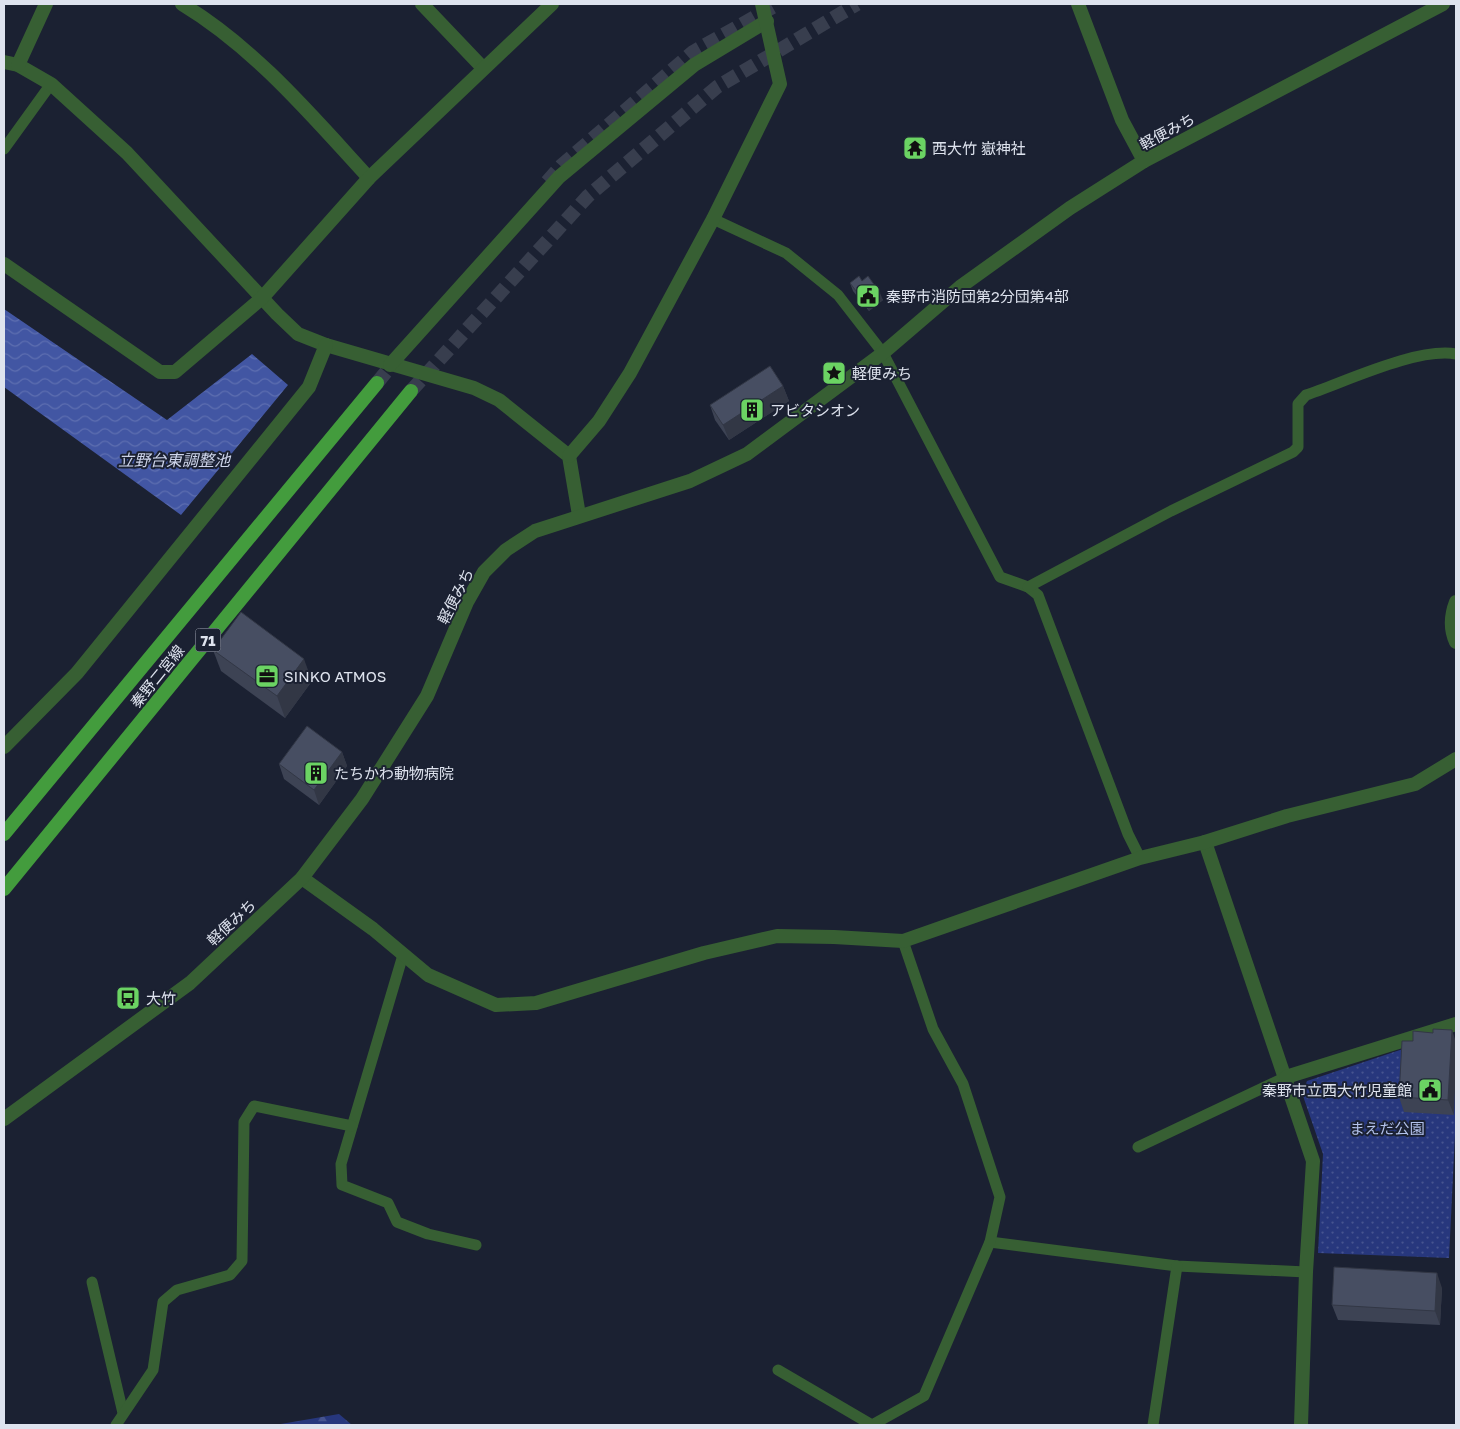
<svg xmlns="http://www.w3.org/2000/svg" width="1460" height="1429" font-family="'Golos Text','Noto Sans JP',sans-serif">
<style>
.grass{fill:url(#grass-dots)}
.forest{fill:url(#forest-firs)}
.water{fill:url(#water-waves)}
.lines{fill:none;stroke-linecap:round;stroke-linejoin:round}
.primary-tunnel{stroke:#383e4e;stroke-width:14;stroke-dasharray:14 7;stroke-linecap:butt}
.service{stroke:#375f33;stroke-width:11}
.minor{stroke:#375f33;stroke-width:14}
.tertiary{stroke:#375f33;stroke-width:14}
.primary{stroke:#439c3d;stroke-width:14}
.wall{fill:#3d4354}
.shaded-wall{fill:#323745}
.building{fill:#474e62;stroke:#323745}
.labels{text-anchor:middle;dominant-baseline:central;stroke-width:4;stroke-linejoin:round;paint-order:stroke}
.shield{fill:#1b2132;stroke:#a4a9b6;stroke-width:1}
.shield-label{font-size:14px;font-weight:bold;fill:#dee3ee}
.street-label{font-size:15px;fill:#dee3ee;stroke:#1b2132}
.poi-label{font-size:15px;fill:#dee3ee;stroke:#1b2132;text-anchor:start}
.park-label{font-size:15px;fill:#b3c2ec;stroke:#1b2132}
.water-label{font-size:16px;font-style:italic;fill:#ced5eb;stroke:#1b2132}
</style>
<defs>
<pattern id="grass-dots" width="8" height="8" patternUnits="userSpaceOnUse" patternTransform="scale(1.25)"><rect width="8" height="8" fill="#27377d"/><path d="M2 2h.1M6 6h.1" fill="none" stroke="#465490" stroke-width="1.8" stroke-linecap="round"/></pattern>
<pattern id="forest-firs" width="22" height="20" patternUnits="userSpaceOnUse" patternTransform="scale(1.25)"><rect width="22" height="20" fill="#27377d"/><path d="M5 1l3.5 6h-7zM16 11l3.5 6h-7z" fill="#465490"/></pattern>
<pattern id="water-waves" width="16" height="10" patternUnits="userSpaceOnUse" patternTransform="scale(1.25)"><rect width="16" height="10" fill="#4256a3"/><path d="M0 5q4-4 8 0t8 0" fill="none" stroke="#5d6eb0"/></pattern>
</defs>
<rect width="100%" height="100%" fill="#1b2132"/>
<polygon class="grass" points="1448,1034 1456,1042 1456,1114 1449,1258 1318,1253 1323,1154 1302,1093 1307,1081"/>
<polygon class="forest" points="339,1414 352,1425 275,1425"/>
<polygon class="water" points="4,309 167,420 252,354 288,385 181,515 4,387"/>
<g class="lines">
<g class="primary-tunnel">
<polyline points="547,182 562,165 693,52 778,4"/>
<polyline points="377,383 399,356"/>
<polyline points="411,391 588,196 717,87 857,4"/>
</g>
<g class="service">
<polyline points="4,149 51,84"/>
<polyline points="713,219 786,253 838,295 883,353 1000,577 1028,587 1038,595 1128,834 1140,858"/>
<path d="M 1028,587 L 1171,511 L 1293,452 L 1298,447 L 1298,404 L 1306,395 C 1345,382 1417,347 1456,354"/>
<polyline points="403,955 341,1164 342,1185 388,1203 397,1222 428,1234 476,1245"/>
<polyline points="1138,1147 1286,1077"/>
<polyline points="990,1242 1177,1266 1306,1272"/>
<polyline points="92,1282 123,1413"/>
<polyline points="778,1370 872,1425 924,1396 990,1242 1000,1197 963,1084 933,1029 903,941"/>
<polyline points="116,1425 153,1370 163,1302 177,1290 230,1275 242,1261 244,1122 254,1106 352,1126"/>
<polyline points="1153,1425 1177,1266"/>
</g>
<g class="minor">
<path d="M 182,4 C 255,48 312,116 369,178"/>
<polyline points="422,4 483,68"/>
<polyline points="1078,4 1122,120 1144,161"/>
<polyline points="4,62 18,65 51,84 127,153 277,314 298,334 326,345 474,388 499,400 569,456 579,515"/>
<polyline points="18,65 46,4"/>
<polyline points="4,264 160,372 175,372 262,298 369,178 552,4"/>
<polyline points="390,365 559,177 694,65 767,21"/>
<polyline points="569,456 599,421 630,373 713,219 780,84 762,4"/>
<path d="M 1456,602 C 1451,615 1450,629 1456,642"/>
<polyline points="1205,842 1313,1161 1306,1272 1301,1425"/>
<polyline points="302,878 373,929 428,975 496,1005 536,1003 704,953 777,936 834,937 903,941 1140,858 1205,842 1287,816 1415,784 1456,759"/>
<polyline points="1286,1077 1456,1024"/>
</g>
<g class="tertiary">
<polyline points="4,747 77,673 309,387 326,345"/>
<polyline points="4,1119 190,983 302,878 362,799 427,696 467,602 484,572 506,550 535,531 690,481 747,454 883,353 960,287 1070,208 1144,161 1443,4"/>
</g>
<g class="primary">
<polyline points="4,834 377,383"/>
<polyline points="4,889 411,391"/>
</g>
</g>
<g class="wall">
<polygon points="862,281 883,300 869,311 853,291 850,283"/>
<polygon points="783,386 789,401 729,440 715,420 710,405"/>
<polygon points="213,650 312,681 285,718 221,671"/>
<polygon points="342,752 347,766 319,805 284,779 279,764"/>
<polygon points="1433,1033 1454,1115 1404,1112 1399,1097 1413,1041"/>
<polygon points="1442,1288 1440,1325 1338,1320 1332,1305"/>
</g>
<g class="shaded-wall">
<polygon points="880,293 883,300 869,311 866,304"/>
<polygon points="783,386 789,401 729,440 723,425"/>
<polygon points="304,659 312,681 285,718 277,696"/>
<polygon points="342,752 347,766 319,805 314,790"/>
<polygon points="1452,1030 1456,1042 1456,1067 1454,1115 1448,1100"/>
<polygon points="1437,1273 1442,1288 1440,1325 1435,1311"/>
</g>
<g class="building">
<polygon points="859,276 862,281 868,276 880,293 866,304 850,283"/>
<polygon points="770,366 783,386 723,425 710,405"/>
<polygon points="241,612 304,659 277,696 213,650"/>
<polygon points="307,726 342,752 314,790 279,764"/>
<polygon points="1433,1029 1452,1030 1448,1100 1399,1097 1402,1041 1413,1041 1413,1031 1433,1033"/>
<polygon points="1334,1267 1437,1273 1435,1311 1332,1305"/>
</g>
<defs>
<g id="temple-square" transform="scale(1.25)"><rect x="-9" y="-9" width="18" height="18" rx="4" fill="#6bd363" stroke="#1b2132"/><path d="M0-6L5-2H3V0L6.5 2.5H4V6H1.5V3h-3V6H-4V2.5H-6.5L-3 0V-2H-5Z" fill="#111"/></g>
<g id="civic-square" transform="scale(1.25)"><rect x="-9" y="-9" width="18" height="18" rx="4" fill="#6bd363" stroke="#1b2132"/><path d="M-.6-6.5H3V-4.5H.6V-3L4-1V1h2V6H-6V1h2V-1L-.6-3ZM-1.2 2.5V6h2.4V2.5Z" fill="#111"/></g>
<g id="sight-square" transform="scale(1.25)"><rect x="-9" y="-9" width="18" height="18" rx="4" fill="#6bd363" stroke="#1b2132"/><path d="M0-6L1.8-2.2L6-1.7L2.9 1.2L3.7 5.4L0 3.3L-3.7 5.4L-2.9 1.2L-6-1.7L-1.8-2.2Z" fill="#111"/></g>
<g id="building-square" transform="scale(1.25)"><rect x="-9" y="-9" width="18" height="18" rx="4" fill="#6bd363" stroke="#1b2132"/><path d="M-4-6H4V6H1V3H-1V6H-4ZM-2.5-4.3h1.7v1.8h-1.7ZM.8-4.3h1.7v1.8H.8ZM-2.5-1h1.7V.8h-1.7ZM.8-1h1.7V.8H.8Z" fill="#111"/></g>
<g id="office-square" transform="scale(1.25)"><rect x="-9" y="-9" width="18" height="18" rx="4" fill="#6bd363" stroke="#1b2132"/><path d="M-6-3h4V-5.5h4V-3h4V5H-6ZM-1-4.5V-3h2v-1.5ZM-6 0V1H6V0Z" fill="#111"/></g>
<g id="bus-square" transform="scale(1.25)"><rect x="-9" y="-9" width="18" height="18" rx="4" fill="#6bd363" stroke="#1b2132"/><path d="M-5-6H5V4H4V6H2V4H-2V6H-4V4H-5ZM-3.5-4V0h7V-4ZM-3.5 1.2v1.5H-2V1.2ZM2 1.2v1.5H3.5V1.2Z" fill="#111"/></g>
</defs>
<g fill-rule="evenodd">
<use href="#temple-square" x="915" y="148"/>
<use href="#civic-square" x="868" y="296"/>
<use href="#sight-square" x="834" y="373"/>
<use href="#building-square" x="752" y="410"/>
<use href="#office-square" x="267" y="676"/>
<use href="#building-square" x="316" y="773"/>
<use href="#bus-square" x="128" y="998"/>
<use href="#civic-square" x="1430" y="1090"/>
</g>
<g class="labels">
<rect class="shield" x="195.5" y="628.5" width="25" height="23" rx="4"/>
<g class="shield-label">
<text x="208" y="640">71</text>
</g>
<g class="street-label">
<text transform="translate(1167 131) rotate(-28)">軽便みち</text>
<text transform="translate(455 596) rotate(-63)">軽便みち</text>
<text transform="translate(157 676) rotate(-51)">秦野二宮線</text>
<text transform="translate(231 922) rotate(-43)">軽便みち</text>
</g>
<g class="poi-label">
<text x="932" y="148">西大竹 嶽神社</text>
<text x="886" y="296">秦野市消防団第2分団第4部</text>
<text x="852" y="373">軽便みち</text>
<text x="770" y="410">アビタシオン</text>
<text x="284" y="676">SINKO ATMOS</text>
<text x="334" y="773">たちかわ動物病院</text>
<text x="146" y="998">大竹</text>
<text x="1412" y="1090" text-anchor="end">秦野市立西大竹児童館</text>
</g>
<g class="park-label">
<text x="1387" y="1128">まえだ公園</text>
</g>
<g class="water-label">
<text x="174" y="460">立野台東調整池</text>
</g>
</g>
<rect width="1460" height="1429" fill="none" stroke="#dee3ee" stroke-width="10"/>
</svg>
